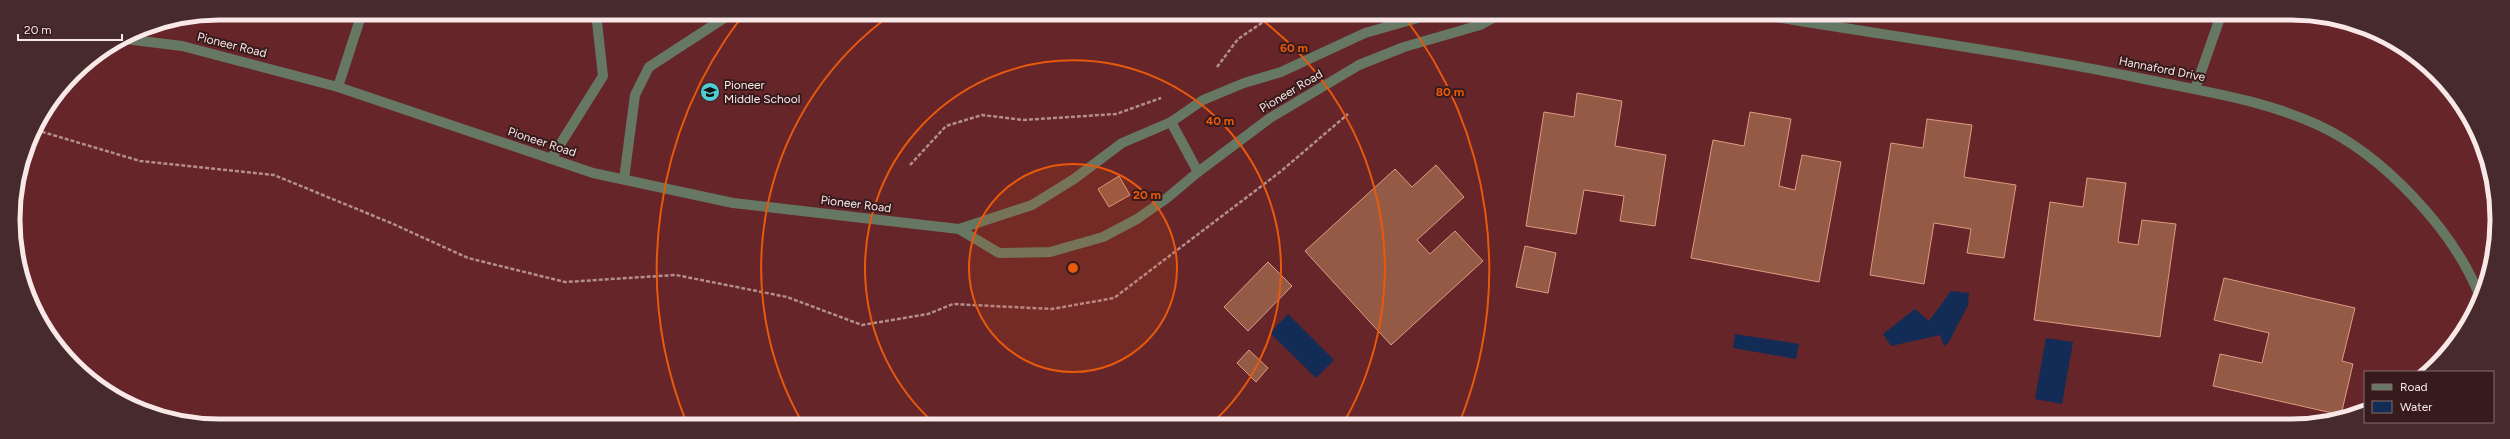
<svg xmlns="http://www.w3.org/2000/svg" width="2510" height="439" font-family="Figtree,sans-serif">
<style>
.water{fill:#132c55}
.building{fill:#935a46;stroke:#e19a82}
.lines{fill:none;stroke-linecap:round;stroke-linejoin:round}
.path{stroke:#b48d8e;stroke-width:2.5;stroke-dasharray:4 2;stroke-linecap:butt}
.service{stroke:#667763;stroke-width:10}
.minor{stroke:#667763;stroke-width:10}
.tertiary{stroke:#667763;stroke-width:10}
.ring{fill:none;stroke:#e8590c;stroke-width:2}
.labels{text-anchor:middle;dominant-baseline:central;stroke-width:4;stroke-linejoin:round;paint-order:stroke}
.street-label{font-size:12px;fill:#f9e8e8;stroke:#371a1b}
.poi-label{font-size:12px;fill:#f9e8e8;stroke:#371a1b;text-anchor:start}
.rim{fill:none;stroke:#f9e8e8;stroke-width:5}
.centre{fill:#e8590c;stroke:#371a1b;stroke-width:2}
.ring-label{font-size:12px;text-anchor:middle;font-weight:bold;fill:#e8590c;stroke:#371a1b;stroke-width:4;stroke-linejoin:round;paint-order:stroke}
</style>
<rect width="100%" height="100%" fill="#652529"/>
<g class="water">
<polygon points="1951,291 1969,293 1968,305 1949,342 1944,346 1940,335 1891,346 1883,334 1915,309 1929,321"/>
<polygon points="1288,314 1334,360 1316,378 1270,333"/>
<polygon points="1735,334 1799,344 1796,359 1733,348"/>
<polygon points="2046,338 2073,342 2062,404 2035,399"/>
</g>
<g class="building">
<polygon points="1577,93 1622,101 1615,146 1666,155 1655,226 1620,221 1624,196 1584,190 1576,234 1526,226 1544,112 1574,117"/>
<polygon points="1750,112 1791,119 1779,186 1795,190 1802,155 1841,162 1819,282 1691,258 1713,140 1744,146"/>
<polygon points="1927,119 1972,125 1964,177 2016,185 2004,258 1967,253 1971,229 1934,223 1924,284 1870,275 1891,143 1923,148"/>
<polygon points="1436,165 1464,197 1417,240 1430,254 1455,231 1483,261 1391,345 1305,251 1395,169 1412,187"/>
<polygon points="1119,176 1130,195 1109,207 1098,189"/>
<polygon points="2087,178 2126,183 2118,242 2138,245 2142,220 2176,224 2160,337 2034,320 2050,202 2083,207"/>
<polygon points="1525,246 1556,253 1548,293 1516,287"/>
<polygon points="1268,262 1292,286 1248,331 1224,307"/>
<polygon points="2224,278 2355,308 2342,361 2353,364 2341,415 2213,386 2220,354 2262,363 2269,333 2214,320"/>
<polygon points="1249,350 1268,368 1256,382 1237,363"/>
<polygon points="2286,420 2310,422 2310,424 2286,426"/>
</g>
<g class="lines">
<g class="path">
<polyline points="1217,67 1238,39 1275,14"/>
<polyline points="36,130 140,161 274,175 391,223 468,258 565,282 676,275 787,297 862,325 928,314 953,304 1052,309 1114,298 1280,172 1348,114"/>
<polyline points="910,165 946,126 982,115 1023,120 1116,114 1161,98"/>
</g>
<g class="service">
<polyline points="338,87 362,13"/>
<polyline points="2195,89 2221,15"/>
<polyline points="1171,122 1198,172"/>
<polyline points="551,159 603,76 596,13"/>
<polyline points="624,179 635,95 649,67 732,13"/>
</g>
<g class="minor">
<path d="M 1758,14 C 1888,36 2020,53 2149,80 C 2206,92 2264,100 2318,125 C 2383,155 2454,230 2480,297"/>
<polyline points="863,218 959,229 999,253 1050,252 1103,237 1137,219 1167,198 1198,172 1270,118 1359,65 1404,47 1480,25 1500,14"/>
<polyline points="959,229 1032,205 1074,179 1122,143 1171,122 1203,100 1244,83 1281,72 1365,33 1432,14"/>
</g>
<polyline class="tertiary" points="125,39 182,46 338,87 593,173 733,203 863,218"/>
</g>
<circle cx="1073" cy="268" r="104" fill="#e8590c" fill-opacity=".12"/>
<g class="ring">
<circle cx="1073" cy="268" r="104"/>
<path d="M935 424A208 208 0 1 1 1211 424"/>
<path d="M803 424A312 312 0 0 1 892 14M1254 14A312 312 0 0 1 1343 424"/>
<path d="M687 424A416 416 0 0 1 743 15M1403 15A416 416 0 0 1 1459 424"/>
</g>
<defs>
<g id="school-disc" transform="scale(1)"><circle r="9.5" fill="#51ccd3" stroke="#371a1b"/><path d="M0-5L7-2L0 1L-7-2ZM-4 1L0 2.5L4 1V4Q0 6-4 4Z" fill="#111"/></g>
</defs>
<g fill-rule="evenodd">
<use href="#school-disc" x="710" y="92"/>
</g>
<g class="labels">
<g class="street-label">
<text transform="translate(232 45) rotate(14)">Pioneer Road</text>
<text transform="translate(2162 69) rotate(11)">Hannaford Drive</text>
<text transform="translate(1291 91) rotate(-31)">Pioneer Road</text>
<text transform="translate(542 142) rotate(18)">Pioneer Road</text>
<text transform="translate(856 204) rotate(7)">Pioneer Road</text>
</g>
<g class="poi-label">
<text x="724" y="85">Pioneer<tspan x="724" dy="14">Middle School</tspan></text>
</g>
</g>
<path d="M0 0H2510V439H0ZM219 20H2291A199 199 0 0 1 2490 219V220A199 199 0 0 1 2291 419H219A199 199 0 0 1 20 220V219A199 199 0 0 1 219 20Z" fill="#472a2b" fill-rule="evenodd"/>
<path class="rim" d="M219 20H2291A199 199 0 0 1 2490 219V220A199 199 0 0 1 2291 419H219A199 199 0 0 1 20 220V219A199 199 0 0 1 219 20Z"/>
<circle cx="1073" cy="268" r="6" class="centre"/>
<g class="ring-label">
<text x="1294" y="52">60 m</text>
<text x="1450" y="96">80 m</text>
<text x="1220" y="125">40 m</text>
<text x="1147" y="199">20 m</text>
</g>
<rect x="2364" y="371" width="130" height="52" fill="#371a1b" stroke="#856c6d"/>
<rect x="2372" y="384" width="20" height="6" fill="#667763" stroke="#856c6d"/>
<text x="2400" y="391" font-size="12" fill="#f9e8e8">Road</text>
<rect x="2372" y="401" width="20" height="12" fill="#132c55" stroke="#856c6d"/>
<text x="2400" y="411" font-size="12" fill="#f9e8e8">Water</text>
<path d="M18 34v6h104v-6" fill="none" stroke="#f9e8e8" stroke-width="2"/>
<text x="24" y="34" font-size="12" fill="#f9e8e8" stroke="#371a1b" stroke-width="3" paint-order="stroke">20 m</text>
</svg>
